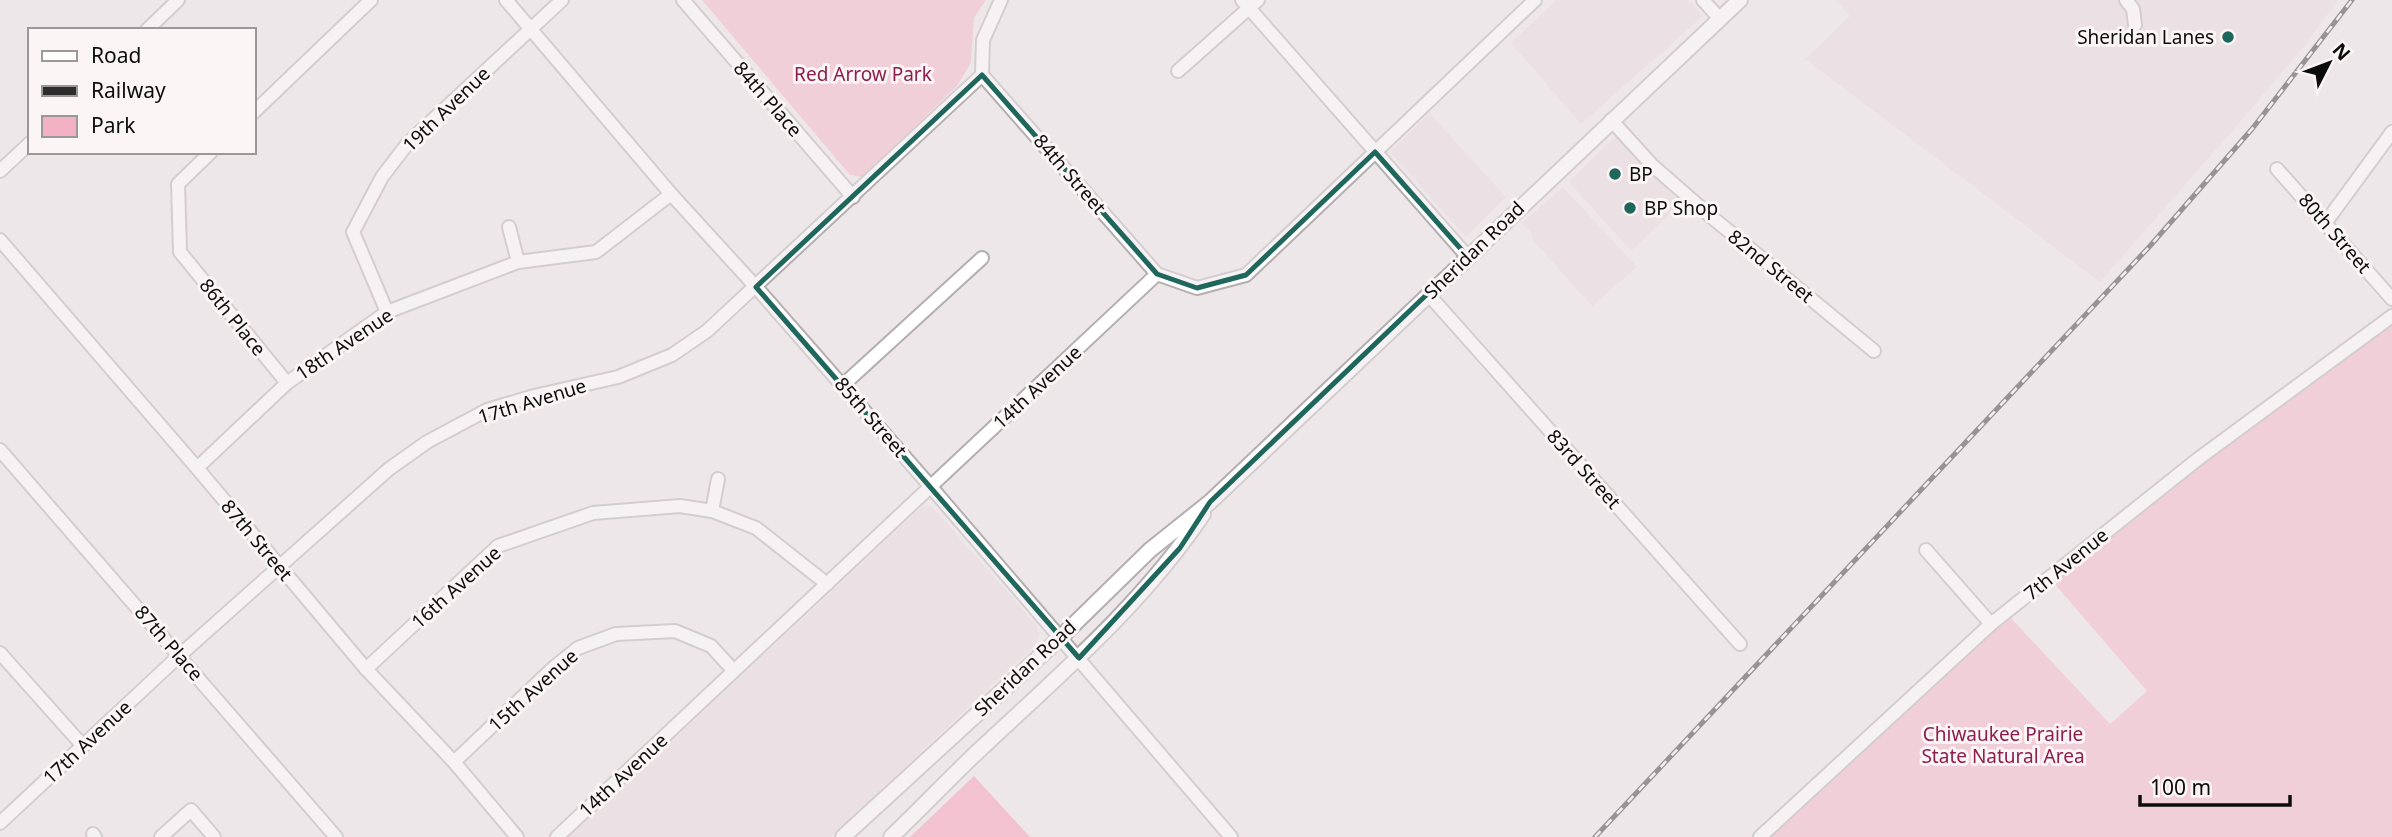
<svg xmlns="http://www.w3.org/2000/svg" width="2392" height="837" font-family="'Noto Sans',sans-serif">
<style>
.built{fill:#e6d7db}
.green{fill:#f3b2c4}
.forest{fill:#f895b3}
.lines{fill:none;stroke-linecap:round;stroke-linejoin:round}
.minor-casing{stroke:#b4aeb0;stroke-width:16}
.major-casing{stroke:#b4aeb0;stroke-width:18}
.minor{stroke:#fff;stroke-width:12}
.major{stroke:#fff;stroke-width:14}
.rail-casing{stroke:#2e2c2d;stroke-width:5}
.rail{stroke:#fbf5f6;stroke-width:2.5;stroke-dasharray:8;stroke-linecap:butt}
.marked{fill:none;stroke:#1f675c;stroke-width:5;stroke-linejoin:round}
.poi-dot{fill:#1f675c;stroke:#fbf5f6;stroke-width:2.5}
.labels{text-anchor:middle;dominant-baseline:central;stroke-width:6;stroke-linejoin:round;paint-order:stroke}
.poi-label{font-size:19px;fill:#0d0c0c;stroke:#fbf5f6;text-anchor:start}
.park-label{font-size:19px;fill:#8f1d4d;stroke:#fbf5f6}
.street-label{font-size:19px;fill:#0d0c0c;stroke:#fbf5f6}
</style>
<rect width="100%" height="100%" fill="#eee7e9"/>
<g class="built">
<polygon points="1556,0 1688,0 1703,16 1581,124 1511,43"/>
<polygon points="1836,0 2338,0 2306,44 2234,129 2100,282 1805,59 1850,16"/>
<polygon points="1429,113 1506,197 1466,237 1390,152"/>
<polygon points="1617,135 1680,204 1631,251 1569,182"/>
<polygon points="1563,187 1637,267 1592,306 1533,240 1532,234 1522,223"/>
<polygon points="923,506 930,506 936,511 1012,597 1036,625 1040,634 1036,644 830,837 569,837"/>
</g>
<g class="green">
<polygon points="702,0 986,0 974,18 971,63 957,86 862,177 850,175"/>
<polygon points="2392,324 2392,837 1766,837 2009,616 2110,724 2147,691 2052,581 2284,401"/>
</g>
<polygon class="forest" points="974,776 1030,837 910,837"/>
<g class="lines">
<g class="minor-casing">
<g id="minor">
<polyline points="506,0 671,194 756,287 931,487 1231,837"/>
<polyline points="683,0 853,197"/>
<polyline points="1242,0 1467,256"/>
<polyline points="1703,0 1720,19"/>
<polyline points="2126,0 2133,9 2135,25"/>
<polyline points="147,30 178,0"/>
<polyline points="1178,71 1258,0"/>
<polyline points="982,75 1157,274 1197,288 1246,275 1535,0"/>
<polyline points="254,112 371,0"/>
<polyline points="1611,120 1652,165 1708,214 1874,351"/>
<polyline points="211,152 178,184 180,252 287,383"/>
<polyline points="2277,169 2392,299"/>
<polyline points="0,171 30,143"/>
<polyline points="2326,222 2392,132"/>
<polyline points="509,227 518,262"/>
<polyline points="0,240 197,468 366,669 454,762 517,837"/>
<polyline points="1428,294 1740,644"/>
<polyline points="387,312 353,232 382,177 408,143 562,0"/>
<polyline points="843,385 982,258"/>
<polyline points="0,450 336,837"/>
<polyline points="197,468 287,383 387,312 518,262 596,252 671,194"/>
<polyline points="712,511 718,479"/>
<polyline points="1926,550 1991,624"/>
<polyline points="0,653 83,746"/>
<polyline points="366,669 498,546 593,513 680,506 712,511 756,528 827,584"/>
<polyline points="454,762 552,669 578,648 616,634 675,631 711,646 733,670"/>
<polyline points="0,823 180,655 389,469 427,442 487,410 534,396 618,377 672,355 707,331 982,75 983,40 1001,0"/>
<polyline points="93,834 95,837"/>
<polyline points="161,837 191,810 214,837"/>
<polyline points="557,837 1157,274"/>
<polyline points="1760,837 1991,624 2198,459 2392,316"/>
</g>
</g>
<g class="major-casing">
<g id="major">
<polyline points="843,837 1061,637 1150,550 1210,502 1740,0"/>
<path d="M 891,837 C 924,806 954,773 987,743 C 1064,671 1144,602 1203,514"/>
</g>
</g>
<use href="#minor" class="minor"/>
<use href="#major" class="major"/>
<g class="rail-casing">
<polyline id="rail" points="1595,837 2150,246 2252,129 2352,0"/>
</g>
<use href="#rail" class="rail"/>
</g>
<path d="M0 0H2392V837H0ZM 982,75 L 1157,274 L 1197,288 L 1246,275 L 1375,152 L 1467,256 L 1210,502 L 1180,548 L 1079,658 L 756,287 Z" fill="#eee7e9" fill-opacity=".55" fill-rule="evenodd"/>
<path class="marked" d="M 982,75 L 1157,274 L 1197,288 L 1246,275 L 1375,152 L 1467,256 L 1210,502 L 1180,548 L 1079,658 L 756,287 Z"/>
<g class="poi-dot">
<circle cx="2228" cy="37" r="7"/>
<circle cx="1615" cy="174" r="7"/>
<circle cx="1630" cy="208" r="7"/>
</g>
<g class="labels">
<g class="poi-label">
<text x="2214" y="37" text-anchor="end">Sheridan Lanes</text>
<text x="1629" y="174">BP</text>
<text x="1644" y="208">BP Shop</text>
</g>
<g class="park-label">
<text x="863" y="74">Red Arrow Park</text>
<text x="2003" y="734">Chiwaukee Prairie<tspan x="2003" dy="22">State Natural Area</tspan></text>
</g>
<g class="street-label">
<text transform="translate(768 99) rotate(49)">84th Place</text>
<text transform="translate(446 109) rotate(-44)">19th Avenue</text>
<text transform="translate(1070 174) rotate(49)">84th Street</text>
<text transform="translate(2335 233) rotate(49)">80th Street</text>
<text transform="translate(1474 250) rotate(-44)">Sheridan Road</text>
<text transform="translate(1771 266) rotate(39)">82nd Street</text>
<text transform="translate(233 317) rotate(51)">86th Place</text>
<text transform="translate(344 344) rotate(-34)">18th Avenue</text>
<text transform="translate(1037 387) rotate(-43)">14th Avenue</text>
<text transform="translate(532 401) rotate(-17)">17th Avenue</text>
<text transform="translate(871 417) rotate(49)">85th Street</text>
<text transform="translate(1584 469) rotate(48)">83rd Street</text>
<text transform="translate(257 540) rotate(50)">87th Street</text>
<text transform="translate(2066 564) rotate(-39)">7th Avenue</text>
<text transform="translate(456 587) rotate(-42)">16th Avenue</text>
<text transform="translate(169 643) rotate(49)">87th Place</text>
<text transform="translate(1025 668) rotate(-43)">Sheridan Road</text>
<text transform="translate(533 690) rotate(-42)">15th Avenue</text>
<text transform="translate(87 742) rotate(-43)">17th Avenue</text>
<text transform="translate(623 775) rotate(-43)">14th Avenue</text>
</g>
</g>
<rect x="28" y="28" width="228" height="126" fill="#fbf5f6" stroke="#9c9898" stroke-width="2"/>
<rect x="42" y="51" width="35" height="10" fill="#ffffff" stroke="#9c9898" stroke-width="2"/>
<text x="91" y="63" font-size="21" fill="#0d0c0c">Road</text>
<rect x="42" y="86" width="35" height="10" fill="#2e2c2d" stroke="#9c9898" stroke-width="2"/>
<text x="91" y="98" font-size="21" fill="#0d0c0c">Railway</text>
<rect x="42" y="116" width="35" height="21" fill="#f3b2c4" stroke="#9c9898" stroke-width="2"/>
<text x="91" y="133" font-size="21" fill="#0d0c0c">Park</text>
<g transform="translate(2329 63) rotate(48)" stroke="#fbf5f6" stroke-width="5" paint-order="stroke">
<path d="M0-5L12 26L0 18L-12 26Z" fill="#0d0c0c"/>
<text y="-10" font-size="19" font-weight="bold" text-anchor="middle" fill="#0d0c0c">N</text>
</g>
<path d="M2140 795v10h150v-10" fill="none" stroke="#0d0c0c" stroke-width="3.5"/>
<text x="2150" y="795" font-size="21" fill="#0d0c0c" stroke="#fbf5f6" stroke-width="5" paint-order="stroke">100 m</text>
</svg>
